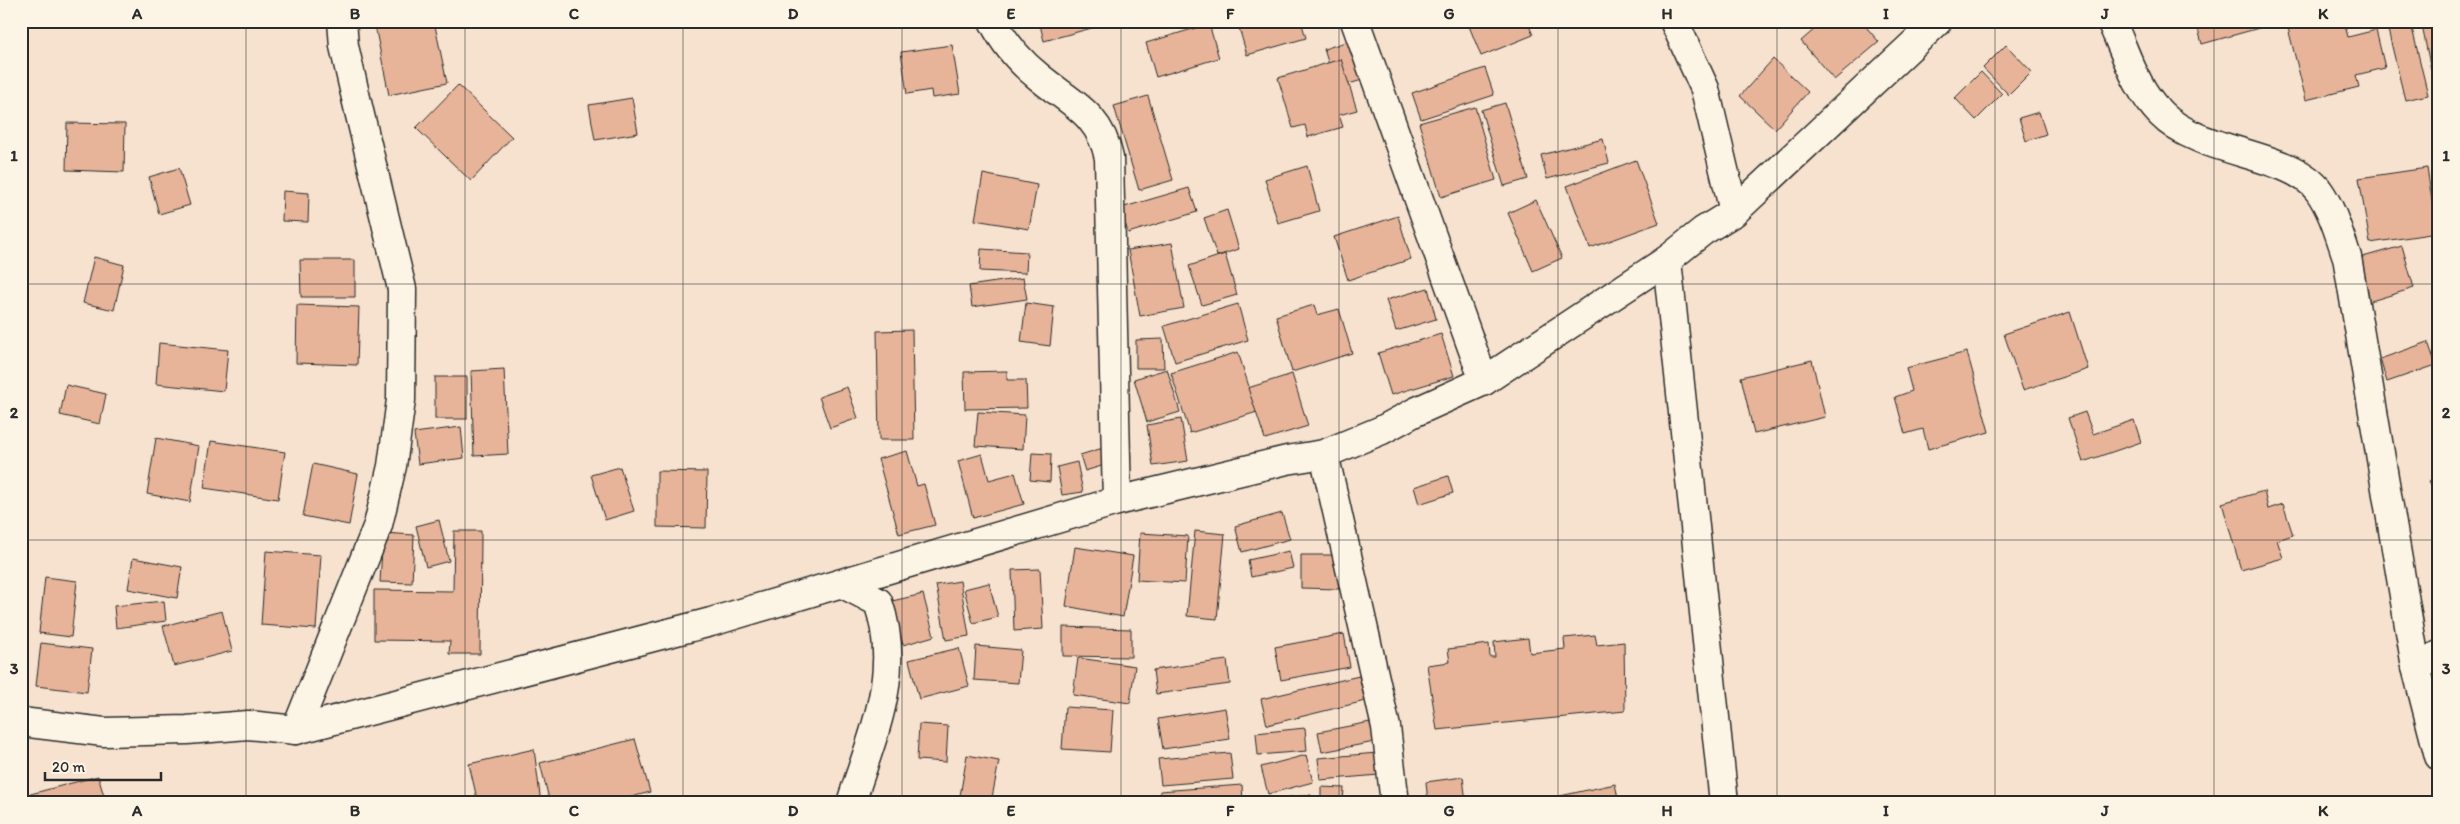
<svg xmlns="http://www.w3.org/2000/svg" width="2460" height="824" font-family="Itim,sans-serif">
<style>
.building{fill:#e7b499;stroke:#2b2b2b}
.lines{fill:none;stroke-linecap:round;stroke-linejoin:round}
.street-casing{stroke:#2b2b2b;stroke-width:31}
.street{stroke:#fcf5e5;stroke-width:28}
.grid{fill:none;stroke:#2b2b2b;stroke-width:1;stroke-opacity:0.55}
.neatline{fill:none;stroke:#2b2b2b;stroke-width:2}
.grid-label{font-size:16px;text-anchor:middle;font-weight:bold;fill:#2b2b2b}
</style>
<rect width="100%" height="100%" fill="#f6e2ce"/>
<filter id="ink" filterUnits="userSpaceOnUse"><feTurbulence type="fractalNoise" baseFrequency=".02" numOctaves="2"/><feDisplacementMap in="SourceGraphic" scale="10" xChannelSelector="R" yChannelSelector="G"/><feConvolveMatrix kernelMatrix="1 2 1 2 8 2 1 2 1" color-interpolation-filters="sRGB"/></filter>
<g filter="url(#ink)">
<g class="building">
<polygon points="374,21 434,21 447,83 389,95"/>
<polygon points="837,21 858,21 839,27"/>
<polygon points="1039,21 1098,21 1099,26 1044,41"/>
<polygon points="1237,21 1301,21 1306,38 1247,55"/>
<polygon points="1467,21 1527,21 1533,35 1481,56"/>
<polygon points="1824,21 1861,21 1879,42 1834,80 1801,41"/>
<polygon points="2196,21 2276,21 2277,23 2202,44"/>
<polygon points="2297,21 2344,21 2348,37 2376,30 2385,68 2356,75 2359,87 2306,100 2287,24"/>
<polygon points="2421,21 2439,21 2439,88 2435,89"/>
<polygon points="1209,24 1219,58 1156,77 1146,43"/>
<polygon points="2411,24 2428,95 2405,100 2388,30"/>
<polygon points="1349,41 1362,80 1336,88 1324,49"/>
<polygon points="952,45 960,94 932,98 931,90 907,94 901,52"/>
<polygon points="2006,45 2032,72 2009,95 1983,68"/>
<polygon points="1341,59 1357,110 1339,115 1343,127 1308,137 1305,125 1293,128 1278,78"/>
<polygon points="1773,59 1808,92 1775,129 1740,96"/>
<polygon points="1485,68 1494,95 1421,119 1412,93"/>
<polygon points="1981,72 2002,94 1976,120 1955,98"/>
<polygon points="458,85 512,137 471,181 416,128"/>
<polygon points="1148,96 1173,180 1139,190 1114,106"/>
<polygon points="632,98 638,133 595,140 589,105"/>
<polygon points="1505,103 1528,179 1504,186 1481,110"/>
<polygon points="1475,107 1496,180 1441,197 1419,123"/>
<polygon points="2039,112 2046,134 2026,141 2019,118"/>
<polygon points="67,123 125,124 124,172 66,170"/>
<polygon points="1603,139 1609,163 1547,179 1541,155"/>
<polygon points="1636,160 1659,223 1590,248 1567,186"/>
<polygon points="1307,166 1319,211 1278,223 1265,179"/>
<polygon points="179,168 190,205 159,214 149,177"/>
<polygon points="2427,168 2437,233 2370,243 2359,178"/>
<polygon points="983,174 1037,185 1029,229 975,220"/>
<polygon points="1189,188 1197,212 1128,233 1121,208"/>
<polygon points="283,191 309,193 308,222 282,221"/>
<polygon points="1536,200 1562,258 1533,271 1508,213"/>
<polygon points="1227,210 1239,249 1217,256 1204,218"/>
<polygon points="1398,216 1411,259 1348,280 1334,237"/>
<polygon points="1172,243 1184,308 1140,316 1128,250"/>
<polygon points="2402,246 2414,288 2358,305 2345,262"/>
<polygon points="981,249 1027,252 1026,273 980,271"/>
<polygon points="1225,254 1237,295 1202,305 1189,266"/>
<polygon points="94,257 124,265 114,310 83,303"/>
<polygon points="300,260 355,260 355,297 301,297"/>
<polygon points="1023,278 1027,299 972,307 969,286"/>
<polygon points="1428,288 1436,319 1396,331 1386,300"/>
<polygon points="1026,303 1054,307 1050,346 1021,342"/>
<polygon points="1238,304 1248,340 1175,362 1164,326"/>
<polygon points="297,305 359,307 357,365 296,363"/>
<polygon points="1314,305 1317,315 1339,309 1352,353 1292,372 1276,316"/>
<polygon points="2070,312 2088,369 2023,390 2004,334"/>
<polygon points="912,330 914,440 879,440 877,331"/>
<polygon points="1441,334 1454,376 1391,395 1378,353"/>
<polygon points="1163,339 1164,368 1136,368 1136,340"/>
<polygon points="2428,342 2436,365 2387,382 2380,359"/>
<polygon points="159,343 228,350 224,391 156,384"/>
<polygon points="1238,352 1257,412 1190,433 1171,373"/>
<polygon points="1967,352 1989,432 1928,449 1923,429 1905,434 1895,397 1912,391 1906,368"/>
<polygon points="1812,360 1825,417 1754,434 1741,377"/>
<polygon points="504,369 508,454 474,456 471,371"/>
<polygon points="1167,369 1180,412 1147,422 1134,379"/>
<polygon points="1007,371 1007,380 1026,380 1027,408 965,409 964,372"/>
<polygon points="1292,374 1308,426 1265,439 1248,388"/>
<rect x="435" y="377" width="32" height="42"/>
<polygon points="66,385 106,394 100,424 60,415"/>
<polygon points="847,387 858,418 830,428 819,397"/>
<polygon points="978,412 1025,415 1023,449 975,446"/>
<polygon points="2085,412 2093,434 2134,420 2141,442 2083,462 2068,418"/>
<polygon points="1181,419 1188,461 1153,466 1147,425"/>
<polygon points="461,427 464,458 418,464 414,433"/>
<polygon points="156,438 199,446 190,502 147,494"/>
<polygon points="211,441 285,452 278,499 204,488"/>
<polygon points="1126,441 1131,457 1085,471 1080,455"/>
<polygon points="907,451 917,486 924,484 935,525 899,534 878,459"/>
<polygon points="1032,453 1051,454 1050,482 1030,480"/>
<polygon points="982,454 989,480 1015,473 1024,504 973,518 958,461"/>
<polygon points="1077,462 1083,492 1062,495 1057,467"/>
<polygon points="313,464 358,474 349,525 303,516"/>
<polygon points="620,467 634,511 605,520 591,475"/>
<polygon points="657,471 707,472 706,528 657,527"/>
<polygon points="1448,476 1453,493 1419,504 1414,487"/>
<polygon points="2439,476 2439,499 2429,481"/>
<polygon points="2264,491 2268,509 2283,504 2293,535 2277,540 2283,558 2241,570 2222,503"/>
<polygon points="1282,513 1290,539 1242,552 1235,526"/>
<polygon points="439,520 449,561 426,567 416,526"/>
<polygon points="454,531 481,531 480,654 449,654 450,641 374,640 374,590 453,591"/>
<polygon points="1195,531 1225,534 1217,619 1187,616"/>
<polygon points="383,533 414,535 412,583 380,582"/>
<polygon points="1140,533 1188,536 1185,583 1137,580"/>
<polygon points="1075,547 1133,556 1123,617 1066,606"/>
<polygon points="266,551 321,555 316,629 261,625"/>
<polygon points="1289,551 1293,568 1251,577 1248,560"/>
<polygon points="1301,555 1339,555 1339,589 1301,588"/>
<polygon points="133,558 182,567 177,598 128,589"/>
<polygon points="1040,569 1043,629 1014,631 1012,570"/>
<polygon points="45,577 77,581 71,637 39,633"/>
<polygon points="960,581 969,636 946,640 936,585"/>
<polygon points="989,583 998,617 973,623 964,589"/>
<polygon points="923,594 934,636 903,645 892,601"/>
<polygon points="164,601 166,621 116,628 114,606"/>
<polygon points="222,611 232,651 174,666 163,626"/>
<polygon points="1063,627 1131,629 1131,657 1063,656"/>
<polygon points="1344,634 1350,667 1281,680 1275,647"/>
<polygon points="1595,635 1597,645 1624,642 1625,711 1437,730 1427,665 1450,662 1448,649 1489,644 1490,657 1495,657 1494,642 1528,638 1530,653 1565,649 1564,638"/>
<polygon points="41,643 92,649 87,692 36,686"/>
<polygon points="976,646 1021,650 1018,683 974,680"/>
<polygon points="959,648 969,686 919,699 909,660"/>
<polygon points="1078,658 1135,666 1130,703 1073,695"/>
<polygon points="1227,660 1230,684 1156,694 1153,670"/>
<polygon points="1359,676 1365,701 1267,725 1261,699"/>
<polygon points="1065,707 1113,710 1110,752 1062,749"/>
<polygon points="1225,708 1230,739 1163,749 1158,719"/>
<polygon points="1381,720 1385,740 1322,752 1318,732"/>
<polygon points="919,724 948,726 946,762 917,760"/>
<polygon points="1305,728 1307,751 1258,755 1256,733"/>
<polygon points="635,739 650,792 610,803 550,803 540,763"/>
<polygon points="534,749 541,803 478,803 469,764"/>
<polygon points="1230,753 1233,779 1161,785 1158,759"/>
<polygon points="1377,753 1379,775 1320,780 1318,758"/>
<polygon points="967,755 999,761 991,803 959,802"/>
<polygon points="1306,755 1313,782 1268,794 1261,767"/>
<polygon points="98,776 106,803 29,803 27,795"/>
<polygon points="1463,777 1466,803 1428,803 1426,782"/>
<polygon points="1615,784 1619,803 1532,803 1561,799 1560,796"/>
<polygon points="1242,785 1243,802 1161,803 1160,791"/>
<polygon points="1321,787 1344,788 1343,803 1321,803"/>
<polygon points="1311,795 1312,803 1273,803 1273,799"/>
</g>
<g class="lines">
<g class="street-casing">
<g id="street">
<path d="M 993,21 C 1004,43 1020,62 1039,77 C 1070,103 1100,113 1109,158 L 1117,501"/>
<polyline points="1355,21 1484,381"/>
<polyline points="1674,21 1705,89 1734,212"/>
<path d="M 2111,21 C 2126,53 2135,88 2161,114 C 2201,155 2291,152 2319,191 C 2333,211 2339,234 2347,257 L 2416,667 L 2439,756"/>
<polyline points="1667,260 1724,803"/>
<polyline points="1324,454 1386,727 1395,803"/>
<path d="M 843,584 L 878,602 C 903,673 872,735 851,803"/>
<polyline points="2416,667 2439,655"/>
<polyline points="21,722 104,732 187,730 248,725 296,730 711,622 1117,501 1287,460 1324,454 1382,430 1415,412 1484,381 1667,260 1703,231 1734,212 1938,21"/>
<polyline points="296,730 378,525 392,466 401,400 402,289 359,111 344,46 342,21"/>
</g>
</g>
<use href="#street" class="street"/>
</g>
</g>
<path class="grid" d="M 246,21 L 246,803M 465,21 L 465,803M 683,21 L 683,803M 902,21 L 902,803M 1121,21 L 1121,803M 1339,21 L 1339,803M 1558,21 L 1558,803M 1777,21 L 1777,803M 1995,21 L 1995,803M 2214,21 L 2214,803M 21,284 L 2439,284M 21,540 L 2439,540"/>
<rect width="2460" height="824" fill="none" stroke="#fcf5e5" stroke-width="55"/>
<path d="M45 772v8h116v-8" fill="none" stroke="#2b2b2b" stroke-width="2.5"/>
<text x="52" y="772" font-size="15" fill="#2b2b2b" stroke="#fcf5e5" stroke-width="4" paint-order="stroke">20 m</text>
<rect x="28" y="28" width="2404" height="768" class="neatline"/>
<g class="grid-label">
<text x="137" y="19">A</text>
<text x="355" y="19">B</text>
<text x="574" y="19">C</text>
<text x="793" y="19">D</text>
<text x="1011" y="19">E</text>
<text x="1230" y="19">F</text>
<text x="1449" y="19">G</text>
<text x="1667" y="19">H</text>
<text x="1886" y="19">I</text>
<text x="2105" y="19">J</text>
<text x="2323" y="19">K</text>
<text x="14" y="161">1</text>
<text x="2446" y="161">1</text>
<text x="14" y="418">2</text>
<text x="2446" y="418">2</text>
<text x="14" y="674">3</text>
<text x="2446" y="674">3</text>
<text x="137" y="816">A</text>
<text x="355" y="816">B</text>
<text x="574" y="816">C</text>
<text x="793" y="816">D</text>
<text x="1011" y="816">E</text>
<text x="1230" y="816">F</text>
<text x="1449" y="816">G</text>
<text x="1667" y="816">H</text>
<text x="1886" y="816">I</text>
<text x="2105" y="816">J</text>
<text x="2323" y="816">K</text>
</g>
</svg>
